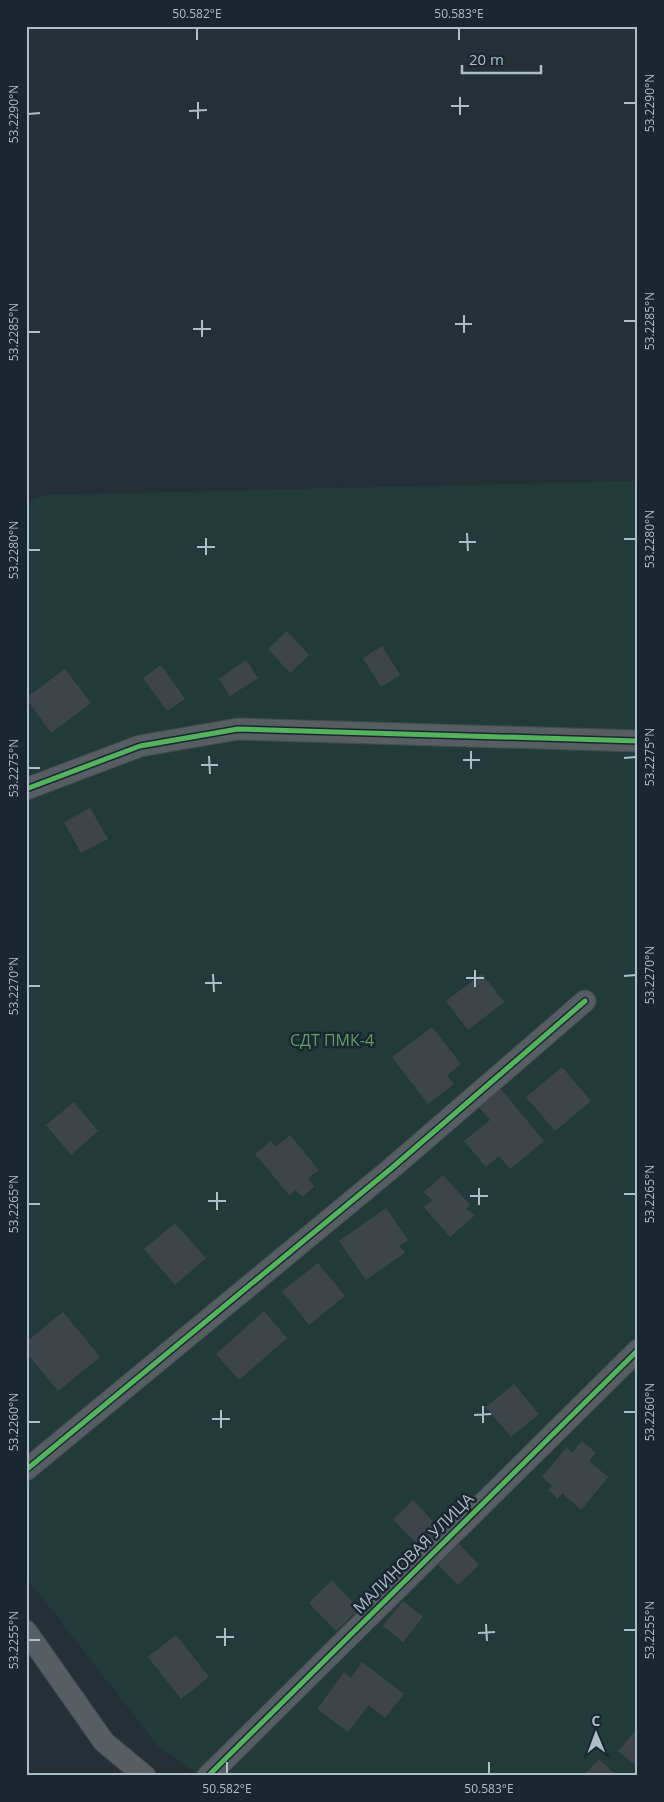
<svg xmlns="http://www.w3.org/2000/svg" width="664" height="1802" font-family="'Open Sans',sans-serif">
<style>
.green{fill:#223b3a}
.building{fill:#3d454a}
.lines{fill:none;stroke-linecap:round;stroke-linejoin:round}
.street-casing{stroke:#444c50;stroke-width:23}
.street{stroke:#565e64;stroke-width:21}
.cycleway-casing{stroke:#192731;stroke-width:8}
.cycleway{stroke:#56b35d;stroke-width:5}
.ticks{fill:none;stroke:#aebec8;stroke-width:2}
.labels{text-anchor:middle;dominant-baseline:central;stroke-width:5;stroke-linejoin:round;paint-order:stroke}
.park-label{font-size:16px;fill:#639c64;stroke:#192731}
.street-label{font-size:16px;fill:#aebec8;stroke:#192731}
.neatline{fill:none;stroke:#aebec8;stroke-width:2}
.ticks-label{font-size:12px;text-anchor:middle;fill:#aebec8}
</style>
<rect width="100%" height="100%" fill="#253036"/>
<polygon class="green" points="638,481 638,1776 199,1776 158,1746 26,1577 26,503 44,495"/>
<g class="building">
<polygon points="287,631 309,655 290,673 268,649"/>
<polygon points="382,646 400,675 381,687 363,658"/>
<polygon points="246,660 258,678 230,696 219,679"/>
<polygon points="161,665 185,699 167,711 143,678"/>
<polygon points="65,669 91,703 51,733 26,698"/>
<polygon points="90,808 108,839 81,853 64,822"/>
<polygon points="482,974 504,1002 468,1030 446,1001"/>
<polygon points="432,1027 461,1064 447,1075 454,1084 428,1104 392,1057"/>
<polygon points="562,1067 591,1101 555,1131 526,1097"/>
<polygon points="500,1088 544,1141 510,1169 499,1156 486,1167 464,1141 490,1120 478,1106"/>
<polygon points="74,1102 98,1131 71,1155 46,1125"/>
<polygon points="290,1135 319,1170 308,1178 314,1187 302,1197 296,1190 289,1195 255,1154 271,1141 276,1147"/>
<polygon points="443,1175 470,1205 466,1209 475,1215 450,1237 424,1207 432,1200 424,1192"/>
<polygon points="386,1208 408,1240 399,1246 405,1253 366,1280 339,1241"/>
<polygon points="175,1223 206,1258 175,1285 144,1249"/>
<polygon points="318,1263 345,1296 309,1325 282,1291"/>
<polygon points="264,1311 287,1338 239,1380 216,1354"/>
<polygon points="63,1312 100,1357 58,1391 26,1352 26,1342"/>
<polygon points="514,1384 539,1414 511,1437 486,1407"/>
<polygon points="582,1441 596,1453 589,1461 608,1477 581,1510 562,1493 558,1499 548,1490 552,1486 542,1477 567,1447 572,1453"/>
<polygon points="413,1500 441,1530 421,1549 393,1519"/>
<polygon points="459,1544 479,1565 458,1585 438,1565"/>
<polygon points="332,1580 359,1609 336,1631 309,1603"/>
<polygon points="403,1601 423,1617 403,1642 383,1626"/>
<polygon points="176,1635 209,1677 181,1699 148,1657"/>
<polygon points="362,1662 404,1694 385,1718 369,1705 348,1732 317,1709 344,1672 351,1678"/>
<polygon points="636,1730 638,1732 638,1767 618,1751"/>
<polygon points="599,1759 617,1776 583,1776"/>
</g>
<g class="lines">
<g class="street-casing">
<g id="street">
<polyline points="26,789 140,746 238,729 638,741"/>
<polyline points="26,1470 393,1167 585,1001"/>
<polyline points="26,1631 104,1742 145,1776"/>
<polyline points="208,1776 638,1350"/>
</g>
</g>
<use href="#street" class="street"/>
<g class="cycleway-casing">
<g id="cycleway">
<polyline points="26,789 140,746 238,729 638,741"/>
<polyline points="26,1470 393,1167 585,1001"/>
<polyline points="208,1776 638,1350"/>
</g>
</g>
<use href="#cycleway" class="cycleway"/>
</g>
<path class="ticks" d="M 197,28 L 197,40M 459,28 L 459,40M 460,97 L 460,115M 198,102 L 198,119M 624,103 L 636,103M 451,106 L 469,106M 189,111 L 207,110M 28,114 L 40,113M 464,315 L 464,333M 202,320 L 202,337M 624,321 L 636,321M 455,324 L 472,324M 193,329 L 211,329M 28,332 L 40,332M 467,533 L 468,551M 206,538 L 206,555M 624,539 L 636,539M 459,542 L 476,542M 197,547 L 215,547M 28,550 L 40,550M 471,751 L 471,769M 209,756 L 210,774M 624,758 L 636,757M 463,760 L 480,760M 201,765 L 218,765M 28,768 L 40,768M 475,970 L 475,987M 213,974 L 214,992M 624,976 L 636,975M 466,978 L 484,978M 205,983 L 222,983M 28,986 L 40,986M 479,1188 L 479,1205M 217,1192 L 217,1210M 624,1194 L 636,1194M 470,1196 L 488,1196M 208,1201 L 226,1201M 28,1204 L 40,1204M 483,1406 L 483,1423M 221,1410 L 221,1428M 624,1412 L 636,1412M 474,1415 L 491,1414M 212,1419 L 230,1419M 28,1422 L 40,1422M 486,1624 L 487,1641M 225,1628 L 225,1646M 624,1630 L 636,1630M 478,1633 L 495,1632M 216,1637 L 234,1637M 28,1640 L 40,1640M 227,1762 L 227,1774M 489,1762 L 489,1774"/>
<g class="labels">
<g class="park-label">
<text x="332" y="1040">СДТ ПМК-4</text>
</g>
<g class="street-label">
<text transform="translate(413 1553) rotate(-45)">МАЛИНОВАЯ УЛИЦА</text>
</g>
</g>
<rect width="664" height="1802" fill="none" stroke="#192731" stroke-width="55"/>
<g transform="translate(596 1734) rotate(359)" stroke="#192731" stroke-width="4" paint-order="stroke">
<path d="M0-4L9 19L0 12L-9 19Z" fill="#aebec8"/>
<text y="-8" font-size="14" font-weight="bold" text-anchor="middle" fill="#aebec8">С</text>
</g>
<path d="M462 65v8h79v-8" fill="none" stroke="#aebec8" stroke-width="2.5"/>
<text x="469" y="65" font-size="15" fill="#aebec8" stroke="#192731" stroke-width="4" paint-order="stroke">20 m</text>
<rect x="28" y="28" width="608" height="1746" class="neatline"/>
<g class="ticks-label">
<text x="197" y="18">50.582°E</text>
<text x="459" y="18">50.583°E</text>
<text transform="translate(650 103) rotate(-90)" y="4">53.2290°N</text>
<text transform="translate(14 114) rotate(-90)" y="4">53.2290°N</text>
<text transform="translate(650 321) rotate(-90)" y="4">53.2285°N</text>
<text transform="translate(14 332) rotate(-90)" y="4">53.2285°N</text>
<text transform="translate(650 539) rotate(-90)" y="4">53.2280°N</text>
<text transform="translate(14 550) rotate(-90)" y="4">53.2280°N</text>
<text transform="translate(650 757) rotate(-90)" y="4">53.2275°N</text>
<text transform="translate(14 768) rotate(-90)" y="4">53.2275°N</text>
<text transform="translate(650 975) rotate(-90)" y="4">53.2270°N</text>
<text transform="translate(14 986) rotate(-90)" y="4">53.2270°N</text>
<text transform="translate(650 1194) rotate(-90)" y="4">53.2265°N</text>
<text transform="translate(14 1204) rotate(-90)" y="4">53.2265°N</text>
<text transform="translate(650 1412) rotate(-90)" y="4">53.2260°N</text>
<text transform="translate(14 1422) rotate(-90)" y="4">53.2260°N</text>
<text transform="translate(650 1630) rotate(-90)" y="4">53.2255°N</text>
<text transform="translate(14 1640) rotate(-90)" y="4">53.2255°N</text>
<text x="227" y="1793">50.582°E</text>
<text x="489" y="1793">50.583°E</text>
</g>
</svg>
